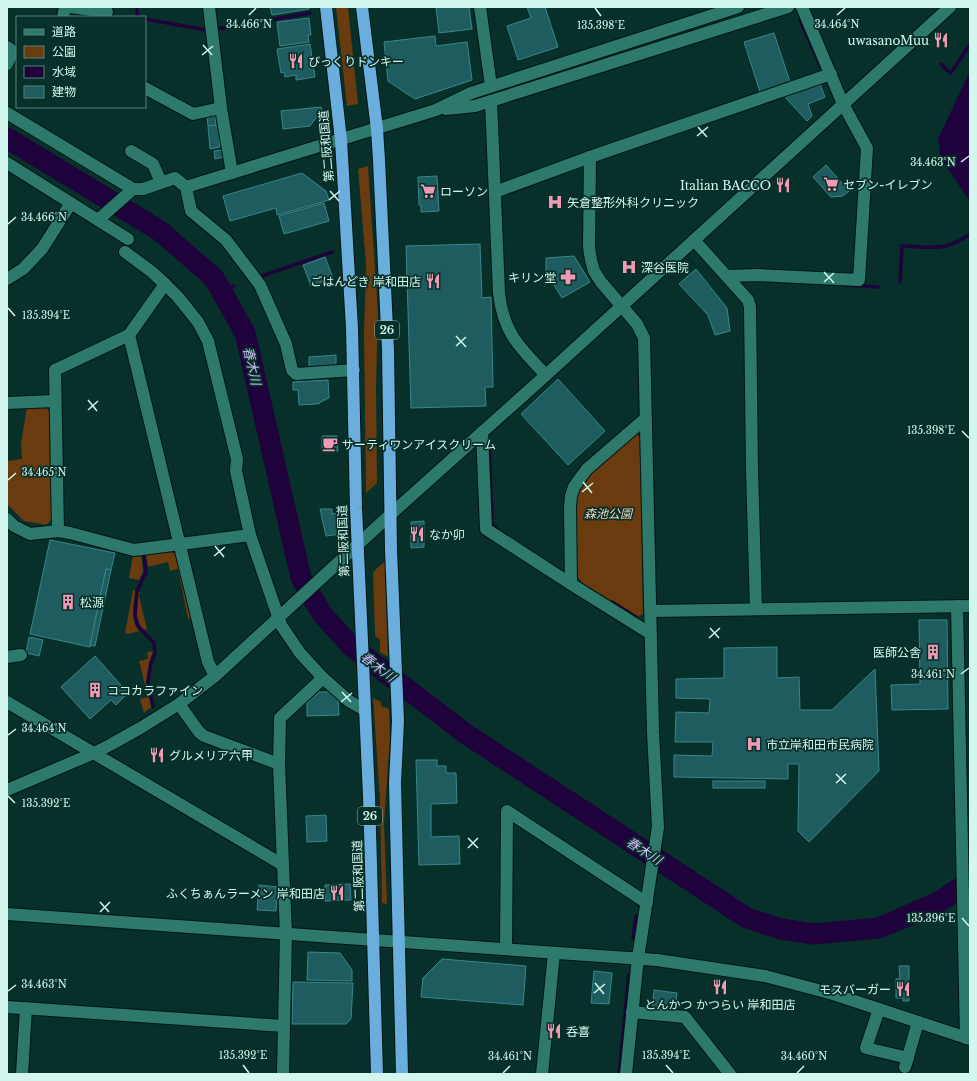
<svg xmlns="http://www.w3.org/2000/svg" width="977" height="1081" font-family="'Libre Baskerville','Noto Sans JP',serif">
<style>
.green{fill:#693b0e}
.water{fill:#1f023c}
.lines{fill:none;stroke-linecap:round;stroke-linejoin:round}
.stream{stroke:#1f023c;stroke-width:3.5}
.river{stroke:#1f023c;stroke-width:21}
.building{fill:#1f5c5f;stroke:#37878b}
.minor-casing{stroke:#011612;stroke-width:14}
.highway-casing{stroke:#011612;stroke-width:14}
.minor{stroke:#2d796c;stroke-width:12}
.highway{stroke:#6aaedd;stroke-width:12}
.ticks{fill:none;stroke:#d3f7ee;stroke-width:1.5}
.labels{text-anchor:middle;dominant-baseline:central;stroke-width:3.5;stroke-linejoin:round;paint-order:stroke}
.shield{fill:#063029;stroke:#96bbb3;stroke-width:1}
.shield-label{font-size:11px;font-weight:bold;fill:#d3f7ee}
.poi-label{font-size:12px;fill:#d3f7ee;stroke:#063029;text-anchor:start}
.street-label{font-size:12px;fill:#d3f7ee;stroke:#063029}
.park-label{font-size:12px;font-style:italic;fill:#f7d4b9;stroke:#063029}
.water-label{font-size:13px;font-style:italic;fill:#d0bdf5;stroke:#063029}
.ticks-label{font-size:10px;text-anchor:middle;fill:#d3f7ee;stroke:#063029;stroke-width:3.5;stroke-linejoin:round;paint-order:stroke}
</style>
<rect width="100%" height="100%" fill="#063029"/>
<g class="green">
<polygon points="336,7 348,7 358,104 347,106"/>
<polygon points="368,166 378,313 376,386 377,483 366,493 364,334 366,264 358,169"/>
<polygon points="44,405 49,411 53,519 46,525 24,521 7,504 7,461 22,459 21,444 27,406"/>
<polygon points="633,434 637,434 640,437 643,614 638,617 584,585 576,575 575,504 581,482"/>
<polygon points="169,551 177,555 192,618 188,619 178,569 170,571 168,562 148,567 146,555"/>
<polygon points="141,555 143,571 139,580 129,578 133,556"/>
<polygon points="385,561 388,657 380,652 380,640 375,636 373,572"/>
<path d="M 133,590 L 136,591 C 133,604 130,620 139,631 L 129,634 L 125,633 Z"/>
<path d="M 139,591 L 140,592 L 139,596 L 147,629 L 144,630 C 134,621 135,603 139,591 Z"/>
<polygon points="153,651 149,663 146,681 151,707 144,713 140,699 148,697 139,661 148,659 147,652"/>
<polygon points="373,698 381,702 381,706 389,709 390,738 384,823 387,904 382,903 380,800"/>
</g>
<polygon class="water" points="970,71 970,201 941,159 938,139"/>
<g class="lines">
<g class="stream">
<polyline points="137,7 137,13 139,17"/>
<polyline points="145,19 207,30"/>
<polyline points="800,20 821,67"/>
<polyline points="217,29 310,13"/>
<polyline points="941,64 950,73 955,67 970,44"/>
<polyline points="259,277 332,252"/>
<path d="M 900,282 L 902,246 C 931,247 945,252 970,234"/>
<polyline points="844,285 878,287"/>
<polyline points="221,290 234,286"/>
<polyline points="489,440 492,523 497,530"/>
<polyline points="144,555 146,572 137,591 135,616 138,626 154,643 155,653 151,663 148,683 153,706"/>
<polyline points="612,602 636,617"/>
<polyline points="633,938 636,916"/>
<polyline points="619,1074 629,975"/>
</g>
<polyline class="river" points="7,138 160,231 214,278 245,333 301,578 322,614 352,647 466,734 747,918 781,929 814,934 879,928 939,902 970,881"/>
</g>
<g class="building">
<polygon points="270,7 309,7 309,9 272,15"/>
<polygon points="436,7 469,7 472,29 439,33"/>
<polygon points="527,7 545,7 558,47 518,60 507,26 531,18"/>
<polygon points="309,18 311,35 308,35 309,42 280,46 277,22"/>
<polygon points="774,33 790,82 760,92 744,42"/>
<polygon points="435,36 436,46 467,42 472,80 415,99 388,81 384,42"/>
<polygon points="310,44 315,77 296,80 296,75 285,77 284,72 281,73 277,49"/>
<polygon points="820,84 825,97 808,104 812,116 807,121 785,97"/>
<polygon points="321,107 322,110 310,126 283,129 281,111"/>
<polygon points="215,116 216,125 208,126 207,117"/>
<polygon points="218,125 221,140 219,141 220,147 210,149 208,126"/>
<polygon points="223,150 224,157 215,159 214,151"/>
<polygon points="826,165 849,191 843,196 831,197 813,177"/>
<polygon points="302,173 326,191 329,200 277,215 276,208 230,221 223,196"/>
<polygon points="437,176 439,211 421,212 421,205 419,205 418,177"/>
<polygon points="324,203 329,221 284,234 279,216"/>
<polygon points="480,244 482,298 491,297 493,387 485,387 486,406 411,408 406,246"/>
<polygon points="574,256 590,282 562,298 546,272 546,258"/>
<polygon points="325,257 333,278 311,286 303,265"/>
<polygon points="696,269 727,308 730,331 715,335 708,315 679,284"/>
<polygon points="336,355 336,366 309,368 309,357"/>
<polygon points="558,379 605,431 568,465 521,414"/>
<polygon points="328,380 329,398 326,399 326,400 323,400 323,401 320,402 320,403 317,404 299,405 298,390 293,390 293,382"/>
<polygon points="322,436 337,436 338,451 322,451"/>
<polygon points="320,509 332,509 332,514 340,513 341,534 326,536"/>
<polygon points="424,521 424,547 411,548 411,522"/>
<polygon points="50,540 115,553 111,570 106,569 90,647 30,634"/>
<polygon points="106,569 111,570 95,646 90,645"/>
<polygon points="919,620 947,620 948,709 892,710 891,685 920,684"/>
<polygon points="29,637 43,640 39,656 26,653"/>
<polygon points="777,647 777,678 799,677 800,710 832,710 875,669 879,771 809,842 798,831 799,764 788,764 788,779 674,777 674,755 712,756 713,742 675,742 676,712 709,713 710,699 676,698 676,679 724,678 724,648"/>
<polygon points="95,656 128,693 116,705 111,700 90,719 61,687"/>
<polygon points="319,692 331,692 338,699 339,715 307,716 307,703"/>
<polygon points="416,760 437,760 437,766 446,766 446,773 456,773 457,803 431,804 431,837 459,836 460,864 419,865"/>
<rect x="713" y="781" width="52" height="7"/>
<polygon points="326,815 327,841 307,842 306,816"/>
<polygon points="350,884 351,900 325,901 325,885"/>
<polygon points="259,885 278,887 276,911 257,910"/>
<polygon points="308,952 340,953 352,970 352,981 307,980"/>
<polygon points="442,959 526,966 523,1005 421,997 423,978"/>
<polygon points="899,966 909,966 909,1001 903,1001 903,998 896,998 896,979 900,979"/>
<polygon points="594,971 612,973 609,1004 591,1003"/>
<polygon points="293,982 353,983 351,1019 346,1024 292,1024"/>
<polygon points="654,990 677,993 675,1011 652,1009"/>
</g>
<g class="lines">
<g class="minor-casing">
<g id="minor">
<polyline points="70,7 107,12"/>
<polyline points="209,7 221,108 232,173"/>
<polyline points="480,7 491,86"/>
<polyline points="63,17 65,7"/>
<polyline points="7,47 13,51 7,64"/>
<polyline points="145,88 193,114 221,108"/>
<path d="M 491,101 L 499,293 C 503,332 519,347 546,375"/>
<polyline points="446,109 475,106 788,7"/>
<polyline points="7,113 133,189 143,189 175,178 186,187 191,211 226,240 260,285 286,344 292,370 296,374 354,370"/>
<polyline points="131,151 153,164 161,182"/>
<polyline points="590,157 589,247 591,260 594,271 601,282 637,324 644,338 653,732 658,827 638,958 626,1074"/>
<polyline points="7,163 128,239"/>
<polyline points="186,187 436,110 471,93 738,7"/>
<polyline points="495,192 590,157 831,74"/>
<polyline points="98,220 133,189"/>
<polyline points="694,240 748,300 750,307 752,470 756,609"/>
<polyline points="125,252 152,272 165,284 178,297 198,322 208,341 237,459 236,471 250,535 281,625 300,653 323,678 349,701 365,710"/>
<polyline points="727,276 759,275 859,280 867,148 843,104 802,7"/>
<polyline points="7,279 23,269 42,249 71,203"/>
<polyline points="129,335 208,662 215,676"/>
<polyline points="7,403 55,401"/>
<polyline points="482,432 486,529 571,584 651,634"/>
<polyline points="7,519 14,526 30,534 58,531 70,533 134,550 250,535"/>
<polyline points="58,531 55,370 129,335 165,284"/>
<polyline points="571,584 570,507 571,496 574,487 581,477 587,469 646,418"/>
<polyline points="957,606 966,1038"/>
<polyline points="651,611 970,606"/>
<polyline points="7,657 21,655"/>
<polyline points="7,702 283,865 286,934 283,1074"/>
<polyline points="179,704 199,732 204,736 279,764"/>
<polyline points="7,790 94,753 110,745 142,727 179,704 215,676 391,514 546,375 950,7"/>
<polyline points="283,865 279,764 280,718 323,678"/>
<polyline points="7,914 657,960 765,976 833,994 970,1039"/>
<polyline points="506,949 507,811 647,903"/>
<polyline points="7,1007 284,1026"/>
<polyline points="879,1009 866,1048 908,1058"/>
<polyline points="632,1012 685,1017 730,1074"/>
<polyline points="905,1067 918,1022"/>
<polyline points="22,1074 26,1008"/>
<polyline points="542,1074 554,953"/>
</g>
</g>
<g class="highway-casing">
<g id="highway">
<polyline points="326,7 341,140 352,328 356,508 369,796 377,1074"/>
<polyline points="362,7 377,129 379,160 388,350 391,550 398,721 395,783 402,1074"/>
</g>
</g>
<use href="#minor" class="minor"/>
<use href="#highway" class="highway"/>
</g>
<path class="ticks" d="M 595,8 L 601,16M 249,15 L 256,8M 837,15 L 845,8M 203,45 L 212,55M 202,55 L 213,46M 698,127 L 707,137M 697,136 L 708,127M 961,162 L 969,156M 330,191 L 339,201M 329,200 L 340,191M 8,224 L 16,217M 824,272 L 834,283M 824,282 L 834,273M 8,308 L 15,316M 456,336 L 466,347M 456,346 L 466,337M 88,400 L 97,411M 88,410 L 98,401M 962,431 L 969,438M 8,480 L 16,473M 583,482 L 592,493M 582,492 L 593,483M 215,546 L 224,557M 214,556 L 225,547M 710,628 L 719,638M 709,638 L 720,628M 961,674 L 969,668M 342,692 L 351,702M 341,702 L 352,693M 8,735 L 16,729M 836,774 L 846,784M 836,783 L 846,774M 8,796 L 15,803M 468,838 L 478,848M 468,848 L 478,838M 100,902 L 109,912M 100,912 L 110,902M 962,918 L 969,926M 595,983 L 604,994M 8,991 L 16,985M 594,993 L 605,984M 243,1065 L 249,1073M 666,1065 L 673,1073M 503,1073 L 510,1066M 797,1073 L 804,1066"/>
<defs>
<g id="restaurant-bare" transform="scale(1.2)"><path d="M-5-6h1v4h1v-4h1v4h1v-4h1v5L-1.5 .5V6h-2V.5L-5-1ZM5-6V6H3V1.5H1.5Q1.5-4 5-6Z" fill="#f09ab5" stroke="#063029" stroke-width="2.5" paint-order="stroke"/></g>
<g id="supermarket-bare" transform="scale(1.2)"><path d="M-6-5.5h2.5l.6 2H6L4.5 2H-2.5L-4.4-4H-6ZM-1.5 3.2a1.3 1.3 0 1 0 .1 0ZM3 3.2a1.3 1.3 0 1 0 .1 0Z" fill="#f09ab5" stroke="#063029" stroke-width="2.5" paint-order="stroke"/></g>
<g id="hospital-bare" transform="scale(1.2)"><path d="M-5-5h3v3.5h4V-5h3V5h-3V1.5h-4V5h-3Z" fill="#f09ab5" stroke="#063029" stroke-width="2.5" paint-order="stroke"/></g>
<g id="pharmacy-bare" transform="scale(1.2)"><path d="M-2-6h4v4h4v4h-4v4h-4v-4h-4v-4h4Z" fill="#f09ab5" stroke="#063029" stroke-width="2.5" paint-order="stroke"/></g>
<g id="cafe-bare" transform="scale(1.2)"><path d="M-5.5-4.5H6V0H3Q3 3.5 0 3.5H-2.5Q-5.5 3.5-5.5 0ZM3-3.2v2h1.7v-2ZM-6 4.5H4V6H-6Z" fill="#f09ab5" stroke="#063029" stroke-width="2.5" paint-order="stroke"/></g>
<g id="building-bare" transform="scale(1.2)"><path d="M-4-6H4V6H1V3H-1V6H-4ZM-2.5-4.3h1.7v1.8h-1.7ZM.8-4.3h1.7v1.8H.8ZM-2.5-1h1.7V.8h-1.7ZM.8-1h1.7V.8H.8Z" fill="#f09ab5" stroke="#063029" stroke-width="2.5" paint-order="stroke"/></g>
</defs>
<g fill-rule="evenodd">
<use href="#restaurant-bare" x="941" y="40"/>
<use href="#restaurant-bare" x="296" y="61"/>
<use href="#supermarket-bare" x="831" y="184"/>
<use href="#restaurant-bare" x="783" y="185"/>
<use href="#supermarket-bare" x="428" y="191"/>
<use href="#hospital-bare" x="555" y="202"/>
<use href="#hospital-bare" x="629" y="267"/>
<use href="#pharmacy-bare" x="568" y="277"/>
<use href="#restaurant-bare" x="433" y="281"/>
<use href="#cafe-bare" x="330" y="444"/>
<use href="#restaurant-bare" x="417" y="534"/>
<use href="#building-bare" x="68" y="602"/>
<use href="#building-bare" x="933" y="652"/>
<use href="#building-bare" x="95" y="690"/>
<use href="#hospital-bare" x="754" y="744"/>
<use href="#restaurant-bare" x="157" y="755"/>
<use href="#restaurant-bare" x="337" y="893"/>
<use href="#restaurant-bare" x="720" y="987"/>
<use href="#restaurant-bare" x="903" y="989"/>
<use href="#restaurant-bare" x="554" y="1031"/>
</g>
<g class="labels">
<g class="shield">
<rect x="375" y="321" width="24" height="18" rx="3"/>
<rect x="358" y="807" width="24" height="18" rx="3"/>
</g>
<g class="shield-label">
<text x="387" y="330">26</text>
<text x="370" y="816">26</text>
</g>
<g class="poi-label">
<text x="929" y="40" text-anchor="end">uwasanoMuu</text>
<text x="308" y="61">びっくりドンキー</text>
<text x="843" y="184">セブン-イレブン</text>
<text x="771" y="185" text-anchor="end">Italian BACCO</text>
<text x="440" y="191">ローソン</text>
<text x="567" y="202">矢倉整形外科クリニック</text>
<text x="641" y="267">深谷医院</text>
<text x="556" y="277" text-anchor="end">キリン堂</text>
<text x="421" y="281" text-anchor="end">ごはんどき 岸和田店</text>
<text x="342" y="444">サーティワンアイスクリーム</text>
<text x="429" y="534">なか卯</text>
<text x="80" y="602">松源</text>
<text x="921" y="652" text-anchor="end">医師公舎</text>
<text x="107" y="690">ココカラファイン</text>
<text x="766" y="744">市立岸和田市民病院</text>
<text x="169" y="755">グルメリア六甲</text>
<text x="325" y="893" text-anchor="end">ふくちぁんラーメン 岸和田店</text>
<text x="891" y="989" text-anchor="end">モスバーガー</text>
<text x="720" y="1004" text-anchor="middle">とんかつ かつらい 岸和田店</text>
<text x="566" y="1031">呑喜</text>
</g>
<g class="street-label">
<text transform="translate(326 146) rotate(-95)">第二阪和国道</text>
<text transform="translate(343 541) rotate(-92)">第二阪和国道</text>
<text transform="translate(358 876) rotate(-92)">第二阪和国道</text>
</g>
<g class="park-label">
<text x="608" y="513">森池公園</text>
</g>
<g class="water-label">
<text transform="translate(252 366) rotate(77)">春木川</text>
<text transform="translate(378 667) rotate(37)">春木川</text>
<text transform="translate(644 851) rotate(33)">春木川</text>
</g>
</g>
<g class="ticks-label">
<text x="837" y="28">34.464°N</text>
<text x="249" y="28">34.466°N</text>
<text x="601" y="29">135.398°E</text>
<text x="933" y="166">34.463°N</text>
<text x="44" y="221">34.466°N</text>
<text x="46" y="319">135.394°E</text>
<text x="931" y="434">135.398°E</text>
<text x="44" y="476">34.465°N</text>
<text x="933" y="678">34.461°N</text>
<text x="44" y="732">34.464°N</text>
<text x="46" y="807">135.392°E</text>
<text x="931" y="922">135.396°E</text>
<text x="44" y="988">34.463°N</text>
<text x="243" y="1059">135.392°E</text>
<text x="666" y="1059">135.394°E</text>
<text x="510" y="1060">34.461°N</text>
<text x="804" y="1060">34.460°N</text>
</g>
<rect width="977" height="1081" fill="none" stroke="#d3f7ee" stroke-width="16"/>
<rect x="16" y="16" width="130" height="92" fill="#063029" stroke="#588078"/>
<rect x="24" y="29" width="20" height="6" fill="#2d796c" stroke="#588078"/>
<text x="52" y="36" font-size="12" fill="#d3f7ee">道路</text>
<rect x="24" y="46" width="20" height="12" fill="#693b0e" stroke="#588078"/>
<text x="52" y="56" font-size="12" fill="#d3f7ee">公園</text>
<rect x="24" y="66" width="20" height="12" fill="#1f023c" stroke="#588078"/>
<text x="52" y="76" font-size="12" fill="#d3f7ee">水域</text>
<rect x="24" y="86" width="20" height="12" fill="#1f5c5f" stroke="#588078"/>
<text x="52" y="96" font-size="12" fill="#d3f7ee">建物</text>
</svg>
